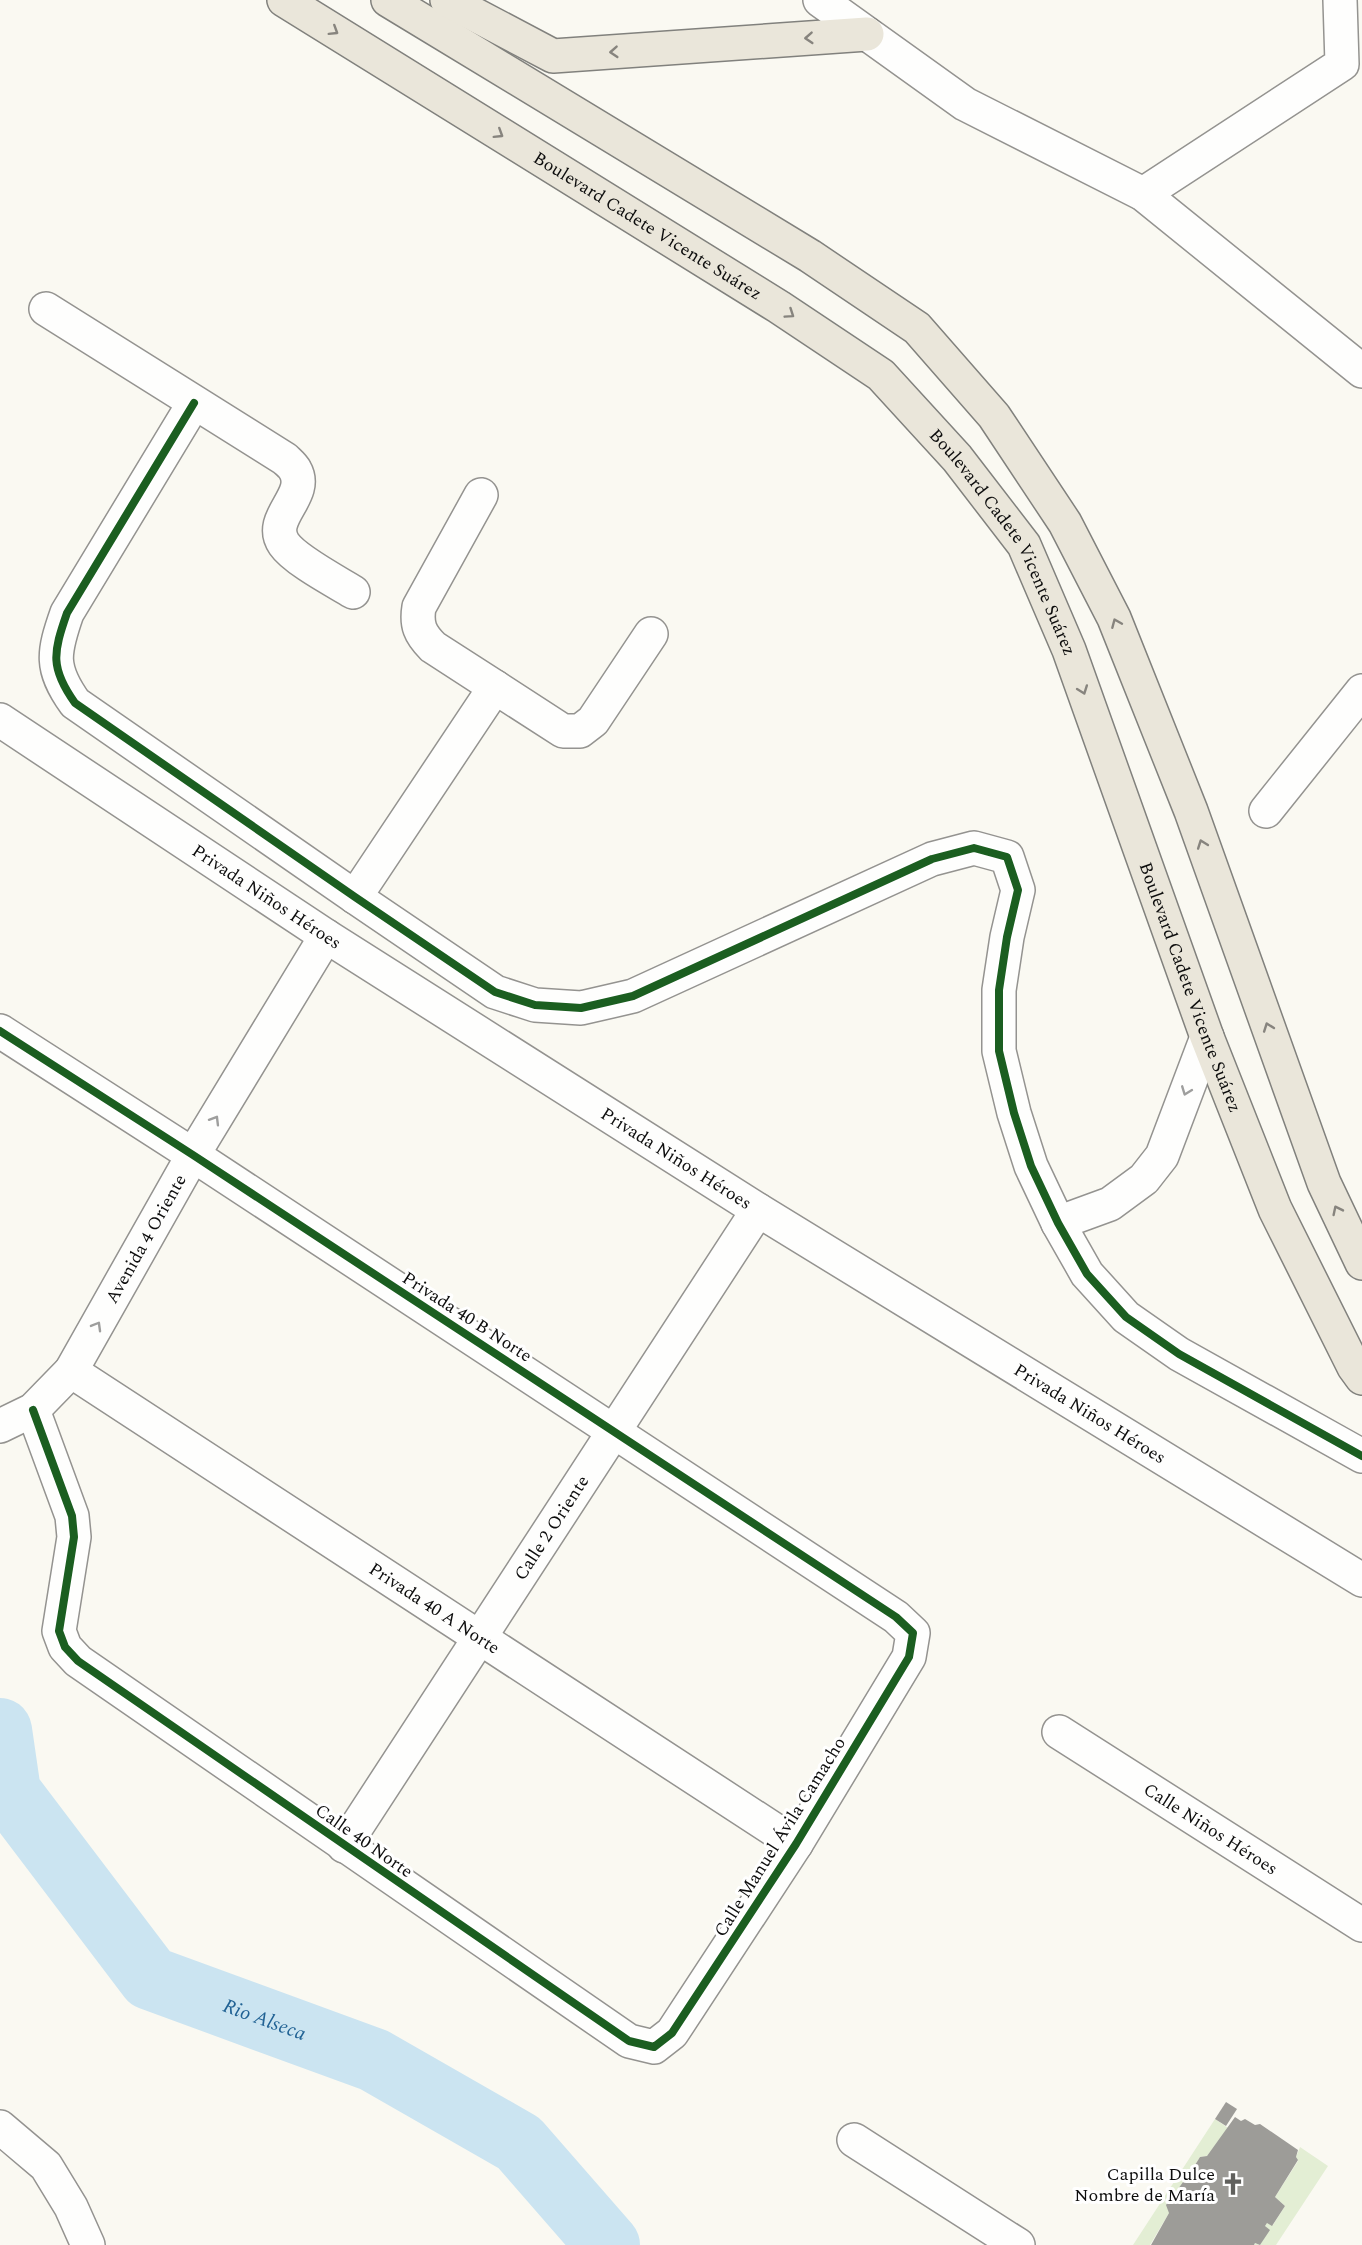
<svg xmlns="http://www.w3.org/2000/svg" width="1362" height="2245" font-family="Spectral,serif">
<style>
.green{fill:#e3eed4}
.lines{fill:none;stroke-linecap:round;stroke-linejoin:round}
.river{stroke:#cbe4f1;stroke-width:64}
.building{fill:#9d9c98}
.minor-casing{stroke:#949390;stroke-width:36}
.major-casing{stroke:#81817d;stroke-width:36}
.minor{stroke:#fefefd;stroke-width:33}
.major{stroke:#eae6da;stroke-width:33}
.cycleway-casing{stroke:#fff;stroke-width:11}
.cycleway{stroke:#1b5e20;stroke-width:8}
.oneway{stroke:#87847e}
.oneway2{stroke:#9e9e9d}
.labels{text-anchor:middle;dominant-baseline:central;stroke-width:6;stroke-linejoin:round;paint-order:stroke}
.street-label{font-size:18px;fill:#0d0d0d;stroke:#fff}
.poi-label{font-size:18px;fill:#0d0d0d;stroke:#fff;text-anchor:end}
.water-label{font-size:20px;font-style:italic;fill:#216294;stroke:#fff}
</style>
<rect width="100%" height="100%" fill="#faf9f2"/>
<g class="green">
<polygon points="1215,2119 1228,2128 1207,2156 1200,2157 1190,2173 1194,2177 1191,2179 1186,2178 1179,2189 1183,2194 1169,2213 1150,2245 1133,2245"/>
<polygon points="1300,2147 1328,2166 1276,2245 1254,2245 1255,2243 1260,2245 1269,2230 1265,2226 1267,2223 1273,2225 1285,2206 1275,2197 1298,2161 1296,2157"/>
</g>
<g class="lines">
<path class="river" id="s1" d="M 0,1730 L 9,1792 L 150,1978 L 374,2060 L 519,2143 L 608,2245"/>
</g>
<g class="building">
<polygon points="1226,2102 1237,2109 1226,2126 1215,2119"/>
<polygon points="1235,2117 1241,2121 1245,2119 1255,2125 1260,2124 1298,2150 1296,2157 1298,2160 1275,2197 1285,2206 1272,2226 1267,2223 1265,2226 1270,2230 1260,2245 1255,2243 1254,2245 1151,2245 1169,2213 1166,2205 1174,2194 1181,2196 1183,2194 1178,2189 1186,2178 1191,2179 1194,2177 1190,2173 1200,2157 1207,2156"/>
</g>
<g class="lines">
<g class="minor-casing">
<g id="minor">
<polyline points="820,0 965,104 1143,194 1362,371"/>
<polyline points="1143,194 1342,64 1340,0"/>
<path d="M 46,309 L 285,459 C 288,462 293,466 295,470 C 310,496 266,518 284,544 C 295,560 335,581 353,592"/>
<path d="M 194,403 L 67,613 C 53,653 50,668 75,703 L 355,897 L 495,992 L 535,1005 L 581,1008 L 633,996 L 932,859 L 974,848 L 1007,857 L 1018,890 L 1007,937 L 999,990 L 999,1051 L 1014,1113 L 1031,1166 L 1058,1223 L 1087,1274 L 1126,1317 L 1179,1354 L 1362,1456"/>
<path d="M 481,495 L 419,607 C 416,625 420,634 433,647 L 563,731 L 580,731 L 593,721 L 651,634"/>
<path id="s2" d="M 0,720 L 326,936 L 758,1210 L 1362,1580"/>
<polyline points="1266,811 1362,691"/>
<polyline points="355,897 495,687"/>
<polyline points="0,1031 193,1155 896,1617 913,1633 909,1657 796,1844 672,2033 654,2047 629,2041 78,1661 65,1647 59,1631 74,1537 72,1516 33,1410"/>
<polyline points="1058,1223 1110,1204 1144,1179 1162,1156 1207,1037"/>
<path id="s3" d="M 71,1371 L 796,1844"/>
<path id="s4" d="M 0,1426 L 33,1410 L 71,1371 L 193,1155 L 326,936"/>
<path id="s5" d="M 1059,1732 L 1362,1925"/>
<path id="s6" d="M 344,1846 L 758,1210"/>
<polyline points="0,2127 46,2166 71,2207 88,2245"/>
<polyline points="854,2140 1018,2245"/>
</g>
</g>
<g class="major-casing">
<g id="major">
<path id="s7" d="M 284,0 L 779,307 L 881,375 L 957,458 L 1024,545 L 1069,650 L 1207,1037 L 1275,1209 L 1354,1367 L 1362,1378"/>
<polyline points="388,0 810,256 917,328 994,416 1065,523 1114,618 1191,811 1324,1183 1362,1263"/>
<polyline points="447,0 553,56 867,34"/>
</g>
</g>
<use href="#minor" class="minor"/>
<use href="#major" class="major"/>
<g class="cycleway-casing">
<g id="cycleway">
<path d="M 194,403 L 67,613 C 53,653 50,668 75,703 L 355,897 L 495,992 L 535,1005 L 581,1008 L 633,996 L 932,859 L 974,848 L 1007,857 L 1018,890 L 1007,937 L 999,990 L 999,1051 L 1014,1113 L 1031,1166 L 1058,1223 L 1087,1274 L 1126,1317 L 1179,1354 L 1362,1456"/>
<polyline points="0,1031 193,1155 896,1617 913,1633 909,1657 796,1844 672,2033 654,2047 629,2041 78,1661 65,1647 59,1631 74,1537 72,1516 33,1410"/>
</g>
</g>
<use href="#cycleway" class="cycleway"/>
</g>
<defs><path id="oneway-chevron" d="M-2-3.5L2.5 0L-2 3.5" fill="none" stroke-width="1.6" stroke-linecap="round" stroke-linejoin="round" transform="scale(1.5)"/></defs>
<g class="oneway">
<use href="#oneway-chevron" transform="translate(334 31) rotate(32)"/>
<use href="#oneway-chevron" transform="translate(809 38) rotate(176)"/>
<use href="#oneway-chevron" transform="translate(614 52) rotate(176)"/>
<use href="#oneway-chevron" transform="translate(499 134) rotate(32)"/>
<use href="#oneway-chevron" transform="translate(790 314) rotate(34)"/>
<use href="#oneway-chevron" transform="translate(1116 623) rotate(-113)"/>
<use href="#oneway-chevron" transform="translate(1083 690) rotate(70)"/>
<use href="#oneway-chevron" transform="translate(1202 844) rotate(-110)"/>
<use href="#oneway-chevron" transform="translate(1268 1027) rotate(-110)"/>
<use href="#oneway-chevron" transform="translate(1337 1210) rotate(-116)"/>
</g>
<g class="oneway2">
<use href="#oneway-chevron" transform="translate(1186 1091) rotate(111)"/>
<use href="#oneway-chevron" transform="translate(215 1120) rotate(-59)"/>
<use href="#oneway-chevron" transform="translate(97 1326) rotate(-60)"/>
</g>
<defs>
<g id="church-bare" transform="scale(1.8)"><path d="M-1.2-6h2.4v3.5h3.3v2.4h-3.3V6h-2.4V-.1h-3.3v-2.4h3.3Z" fill="#60605d" stroke="#fff" stroke-width="2.5" paint-order="stroke"/></g>
</defs>
<g fill-rule="evenodd">
<use href="#church-bare" x="1233" y="2184"/>
</g>
<g class="labels">
<g class="street-label">
<text stroke="none"><textPath href="#s7" startOffset="428">Boulevard Cadete Vicente Suárez</textPath></text>
<text stroke="none"><textPath href="#s7" startOffset="914">Boulevard Cadete Vicente Suárez</textPath></text>
<text stroke="none"><textPath href="#s2" startOffset="320">Privada Niños Héroes</textPath></text>
<text stroke="none"><textPath href="#s7" startOffset="1400">Boulevard Cadete Vicente Suárez</textPath></text>
<text stroke="none"><textPath href="#s2" startOffset="806">Privada Niños Héroes</textPath></text>
<text stroke="none"><textPath href="#s4" startOffset="243">Avenida 4 Oriente</textPath></text>
<text transform="translate(467 1317) rotate(33)">Privada 40 B Norte</text>
<text stroke="none"><textPath href="#s2" startOffset="1292">Privada Niños Héroes</textPath></text>
<text stroke="none"><textPath href="#s6" startOffset="380">Calle 2 Oriente</textPath></text>
<text stroke="none"><textPath href="#s3" startOffset="434">Privada 40 A Norte</textPath></text>
<text stroke="none"><textPath href="#s5" startOffset="180">Calle Niños Héroes</textPath></text>
<text transform="translate(780 1837) rotate(-58)">Calle Manuel Ávila Camacho</text>
<text transform="translate(364 1841) rotate(35)">Calle 40 Norte</text>
</g>
<g class="poi-label">
<text x="1215" y="2174">Capilla Dulce<tspan x="1215" dy="21">Nombre de María</tspan></text>
</g>
<g class="water-label">
<text stroke="none"><textPath href="#s1" startOffset="418">Rio Alseca</textPath></text>
</g>
</g>
</svg>
